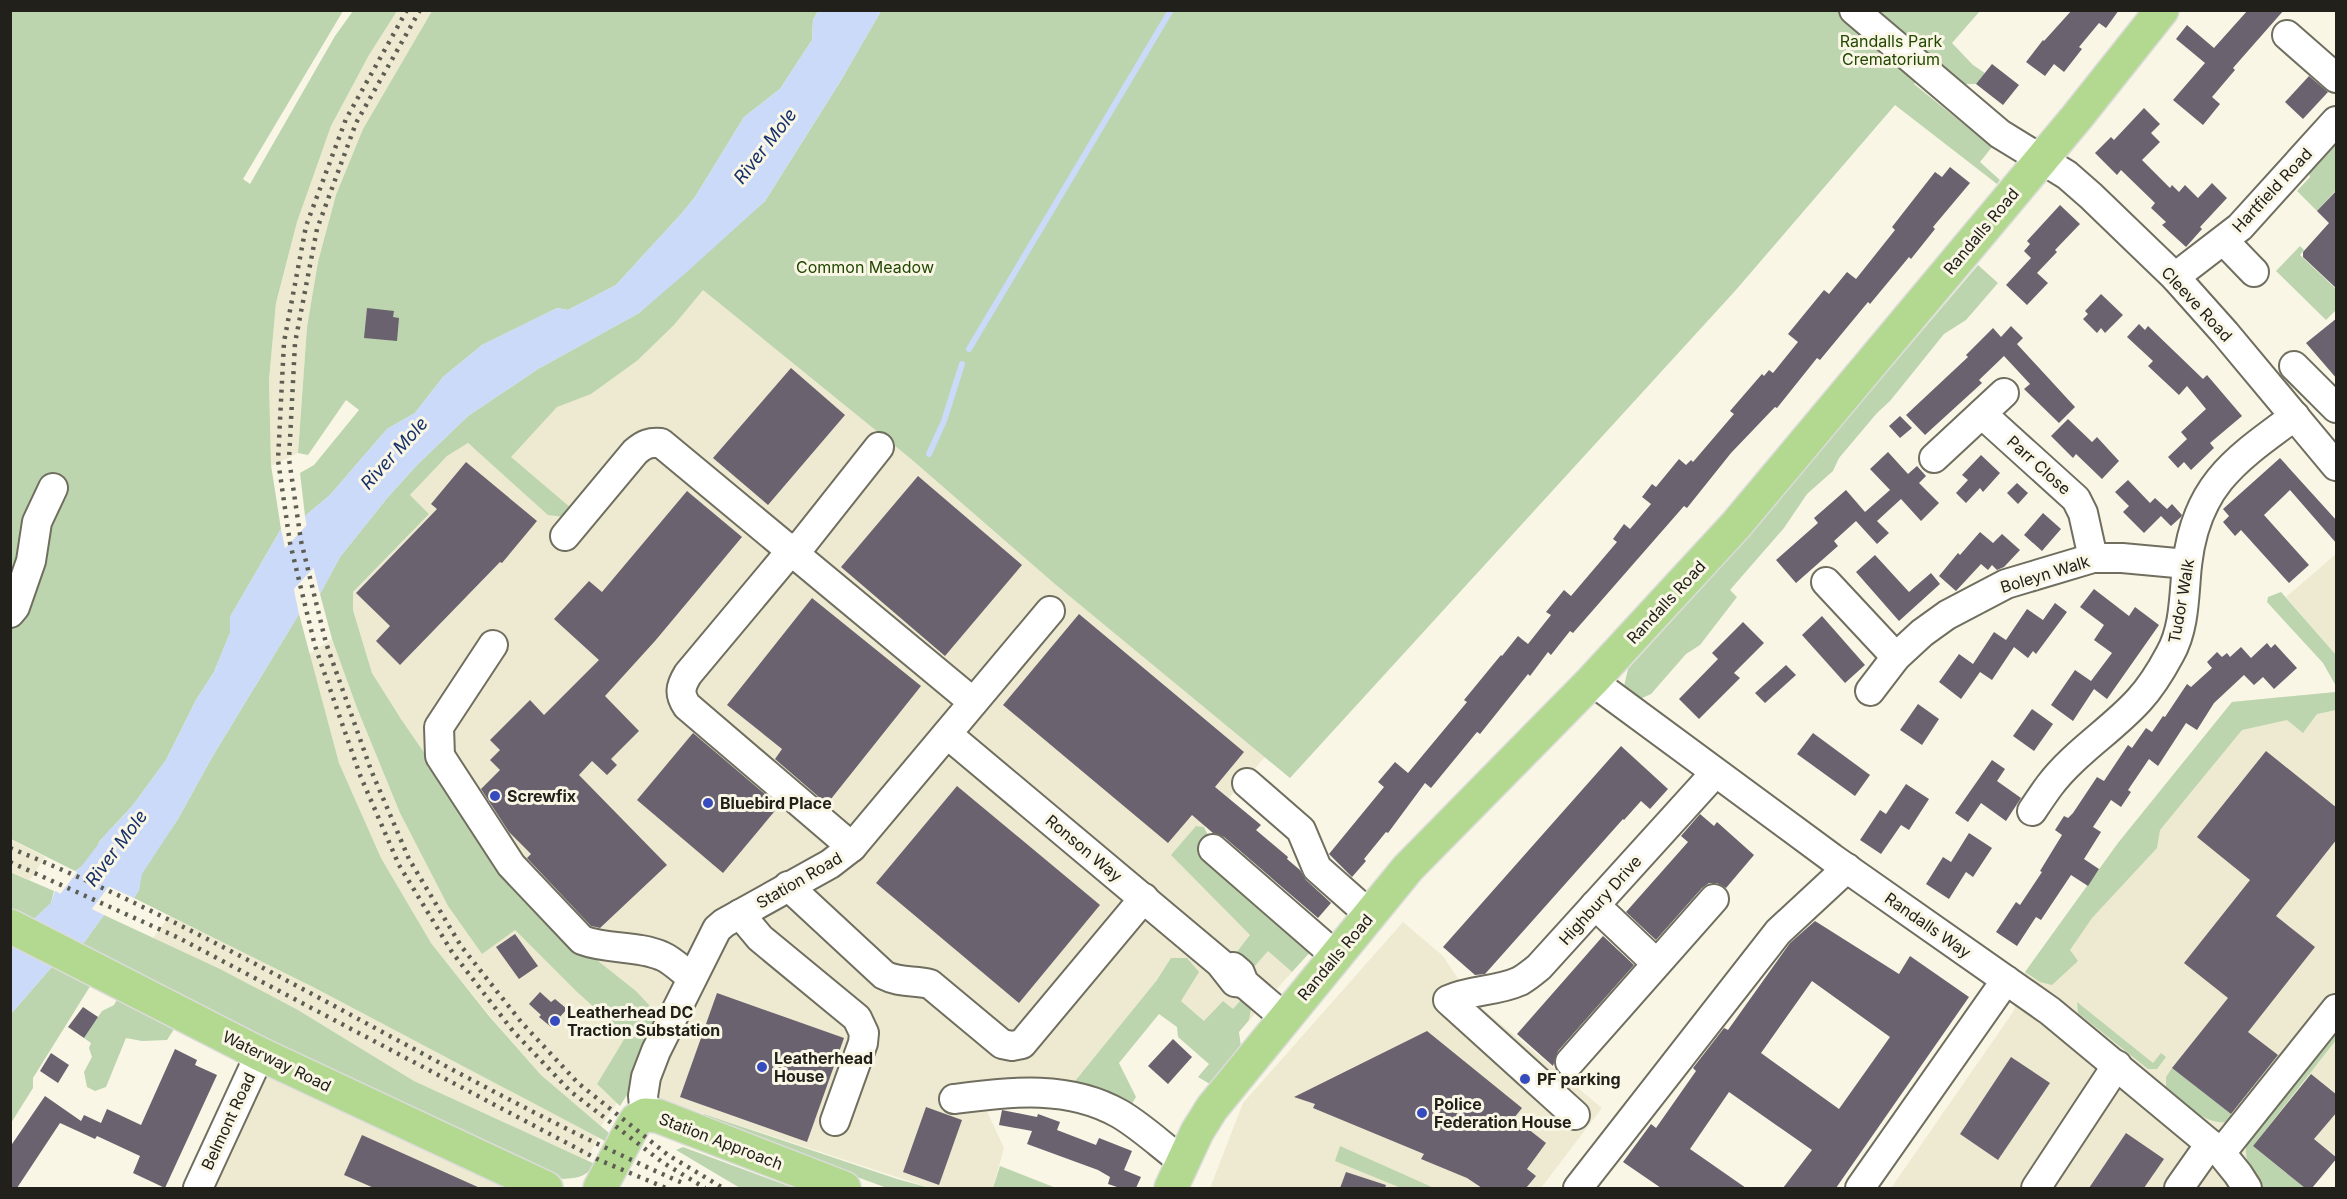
<svg xmlns="http://www.w3.org/2000/svg" width="2347" height="1199" font-family="Inter,sans-serif">
<style>
.built{fill:#eeead2}
.green{fill:#bcd5af}
.water{fill:#cadaf8}
.lines{fill:none;stroke-linecap:round;stroke-linejoin:round}
.stream{stroke:#cadaf8;stroke-width:6}
.river{stroke:#cadaf8;stroke-width:34}
.building{fill:#6a626f;fill-rule:evenodd}
.minor-casing{stroke:#706e5f;stroke-width:32}
.major-casing{stroke:#dbdbda;stroke-width:36}
.minor{stroke:#fff;stroke-width:28}
.major{stroke:#b3d990;stroke-width:33}
.rail{stroke:#5e5d53;stroke-width:4.5;stroke-dasharray:3 6;stroke-linecap:butt}
.poi-dot{fill:#364cbe;stroke:#f9f6e5;stroke-width:2}
.labels{text-anchor:middle;dominant-baseline:central;stroke-width:6;stroke-linejoin:round;paint-order:stroke}
.park-label{font-size:16px;fill:#214700;stroke:#f9f6e5}
.street-label{font-size:16px;fill:#21201a;stroke:#f9f6e5}
.poi-label{font-size:16px;font-weight:bold;fill:#21201a;stroke:#f9f6e5;text-anchor:start}
.water-label{font-size:18px;font-style:italic;fill:#152f69;stroke:#f9f6e5}
</style>
<rect width="100%" height="100%" fill="#f9f6e5"/>
<g class="built">
<polygon points="397,11 432,11 363,129 318,262 307,327 298,453 271,466 269,380 276,303 297,222 331,126 369,55"/>
<polygon points="702,289 911,459 1056,585 1265,757 1204,827 1196,826 1251,935 1292,972 1229,1043 1157,980 1071,1086 986,1109 1004,1148 993,1188 930,1188 662,1100 632,1087 636,991 578,945 507,873 401,719 372,673 353,610 353,592 429,514 410,495 447,456 467,443 499,468 557,406 638,360 674,325"/>
<polygon points="2336,554 2336,655 2286,597"/>
<polygon points="332,639 357,708 400,813 448,906 482,954 514,929 577,992 626,1036 597,1084 617,1103 601,1126 541,1075 490,1016 431,943 381,858 339,763 309,654"/>
<polygon points="2336,692 2336,1158 2312,1188 1891,1188 2013,1012 2025,972 2035,959 2118,843 2232,702"/>
<polygon points="10,839 45,857 30,880 11,872"/>
<polygon points="170,915 313,987 598,1137 587,1160 414,1081 298,1010 153,938"/>
<polygon points="1403,922 1443,956 1473,1001 1602,1108 1541,1188 1210,1188 1243,1103"/>
<polygon points="267,1072 512,1188 213,1188"/>
</g>
<g class="green">
<polygon points="10,11 343,11 243,179 250,184 335,36 353,11 397,11 369,55 331,126 297,222 276,303 269,380 271,465 281,529 230,617 230,633 214,672 196,700 166,760 133,805 99,842 94,858 75,871 11,839"/>
<polygon points="432,11 818,11 813,20 812,40 780,89 744,117 695,197 682,213 616,285 568,310 557,308 482,345 443,377 415,413 387,429 330,495 305,516 300,473 314,465 359,410 346,400 308,455 298,453 307,327 318,262 336,195 363,129"/>
<polygon points="881,11 1980,11 1952,43 1973,65 1985,73 1976,84 1965,84 1935,61 1914,84 1992,147 1980,162 2000,180 1997,184 1895,105 1735,291 1290,778 1056,585 911,459 703,290 674,325 638,360 591,394 557,407 511,457 571,508 564,517 548,515 468,443 447,456 410,495 429,514 353,592 353,610 372,673 401,719 507,873 578,945 636,991 662,1019 632,1087 620,1106 597,1084 626,1036 577,992 515,930 482,954 448,906 400,813 357,708 332,639 320,594 340,557 388,497 417,465 468,416 538,369 639,313 765,201 840,82"/>
<polygon points="2336,138 2336,190 2317,211 2297,191 2310,177 2308,169"/>
<polygon points="2300,246 2304,250 2300,255 2336,289 2336,310 2326,320 2276,271"/>
<polygon points="1978,265 1998,283 1966,320 1944,334 1890,401 1877,413 1839,458 1833,471 1807,494 1784,528 1730,590 1737,597 1700,645 1686,654 1651,694 1640,699 1628,696 1624,686 1628,669 1720,568"/>
<polygon points="2281,592 2336,655 2336,686 2323,663 2267,602 2268,597"/>
<polygon points="299,614 339,763 381,858 431,943 489,1016 541,1075 609,1133 605,1141 313,987 134,898 139,890 141,874 178,819 211,759"/>
<polygon points="2336,692 2336,710 2317,714 2303,733 2287,720 2242,730 2160,830 2157,848 2092,918 2070,950 2078,961 2052,985 2040,982 2025,972 2118,843 2232,702"/>
<polygon points="1196,826 1204,827 1210,839 1313,949 1292,972 1268,951 1253,968 1236,953 1250,935 1171,855"/>
<polygon points="10,872 54,891 51,903 34,919 11,909"/>
<path d="M 104,915 L 220,969 L 298,1010 L 414,1081 L 595,1164 C 586,1177 578,1178 563,1179 L 298,1062 L 83,944 Z"/>
<polygon points="1171,958 1187,958 1199,972 1181,1001 1204,1021 1223,1001 1233,1009 1241,1000 1251,1009 1249,1020 1239,1032 1242,1054 1215,1087 1198,1077 1209,1064 1178,1037 1177,1027 1159,1014 1119,1063 1136,1097 1128,1110 1071,1086 1157,980"/>
<polygon points="56,962 94,980 33,1078 33,1088 11,1123 11,1014"/>
<polygon points="119,996 176,1026 167,1040 142,1041 126,1038 106,1087 95,1091 87,1087 84,1072 92,1057 89,1048 91,1043 84,1038 102,1011 114,1005"/>
<polygon points="2077,1002 2153,1063 2161,1053 2166,1057 2157,1069 2148,1069 2078,1013"/>
<path d="M 2336,1029 L 2336,1040 L 2253,1146 L 2305,1188 L 2261,1188 C 2250,1171 2242,1158 2248,1137 Z"/>
<path d="M 2172,1068 L 2231,1114 L 2231,1122 C 2203,1126 2186,1103 2166,1087 L 2166,1077 Z"/>
<polygon points="704,1114 897,1179 930,1188 887,1188 700,1119"/>
<polygon points="1340,1146 1434,1188 1401,1188 1335,1161"/>
<polygon points="683,1147 794,1188 740,1188 676,1150"/>
<polygon points="1000,1166 1056,1188 993,1188"/>
</g>
<g class="water">
<polygon points="818,11 881,11 840,82 765,201 688,271 639,313 538,369 468,416 417,465 388,497 340,557 320,594 314,570 305,516 330,495 387,429 415,413 443,377 482,345 557,308 568,310 616,285 682,213 695,197 744,117 780,89 812,40 813,20"/>
<polygon points="281,529 299,614 211,759 178,819 142,874 139,890 134,898 75,871 94,858 99,843 133,805 166,760 196,700 214,672 230,633 230,617"/>
<polygon points="55,891 104,915 83,944 34,919 51,903"/>
<polygon points="10,943 56,962 11,1014"/>
</g>
<g class="lines">
<g class="stream">
<polyline points="969,349 1171,10"/>
<polyline points="929,454 944,421 962,364"/>
</g>
<g class="river">
<polyline points="264,610 280,579 340,514"/>
<polyline points="10,967 62,920 122,841"/>
</g>
</g>
<g class="building">
<polygon points="2072,10 2119,10 2106,28 2099,23 2079,47 2082,49 2064,72 2054,64 2045,76 2026,62 2043,40 2044,41"/>
<polygon points="2248,10 2284,10 2233,68 2235,70 2212,97 2220,104 2203,125 2173,100 2205,63 2176,39 2187,25 2214,48"/>
<polygon points="1992,64 2019,85 2003,105 1976,84"/>
<polygon points="2309,76 2328,92 2303,119 2285,102"/>
<polygon points="2144,108 2160,124 2151,133 2160,142 2142,160 2170,188 2172,185 2179,192 2185,185 2198,198 2212,183 2227,198 2200,227 2202,229 2186,247 2162,225 2166,222 2151,208 2155,203 2121,170 2117,175 2095,153 2111,137 2114,140"/>
<polygon points="1950,167 1970,183 1933,227 1935,229 1911,259 1909,257 1870,304 1868,302 1820,360 1817,358 1777,408 1775,407 1731,453 1687,508 1684,506 1573,633 1570,631 1551,655 1548,652 1530,676 1528,674 1480,734 1477,732 1431,788 1425,783 1388,833 1386,832 1364,859 1366,861 1352,877 1329,854 1384,787 1378,782 1395,762 1408,773 1467,702 1464,700 1501,655 1502,656 1518,636 1528,644 1551,615 1546,612 1564,590 1571,596 1617,542 1613,539 1624,524 1630,529 1651,504 1642,497 1652,484 1656,487 1679,459 1686,465 1691,460 1693,462 1734,414 1730,411 1762,374 1764,376 1769,370 1773,373 1798,342 1788,334 1824,290 1829,294 1847,272 1856,279 1895,230 1892,227 1935,172 1942,177"/>
<polygon points="2337,190 2337,289 2303,257 2303,252 2329,223 2317,211"/>
<polygon points="2060,205 2080,224 2055,250 2057,252 2037,273 2048,283 2027,305 2006,285 2031,258 2024,251 2030,244 2027,241"/>
<polygon points="2101,294 2123,315 2105,333 2101,328 2097,333 2083,319 2088,314 2085,311"/>
<polygon points="367,308 394,311 393,317 399,318 397,341 364,338"/>
<polygon points="2337,318 2337,379 2306,343"/>
<polygon points="2139,324 2145,330 2148,326 2203,379 2207,375 2242,416 2210,443 2214,448 2191,470 2184,462 2178,468 2168,457 2187,439 2181,432 2206,409 2187,386 2179,395 2148,366 2153,361 2127,337"/>
<polygon points="2011,326 2023,338 2017,344 2075,407 2059,423 2024,389 2030,384 2004,356 1979,380 1982,383 1925,435 1906,415 1968,357 1966,355 1993,328 2001,337"/>
<polygon points="791,368 845,415 768,505 713,458"/>
<polygon points="1900,416 1912,428 1900,438 1889,426"/>
<polygon points="2068,419 2092,442 2097,437 2119,461 2102,479 2076,454 2073,458 2051,436"/>
<polygon points="1888,452 1908,474 1917,466 1926,476 1919,483 1939,503 1921,521 1901,499 1877,521 1889,533 1877,544 1856,521 1834,541 1838,546 1796,583 1776,560 1818,523 1814,518 1846,490 1865,512 1890,490 1870,469"/>
<polygon points="1981,455 2000,473 1983,492 1980,488 1966,503 1956,493 1968,480 1962,475"/>
<polygon points="2280,458 2337,521 2337,544 2290,490 2264,515 2309,565 2289,583 2241,530 2235,536 2223,522 2229,516 2223,509"/>
<polygon points="466,462 537,521 502,563 500,562 400,665 376,641 390,626 356,593 437,509 431,504"/>
<polygon points="918,476 1022,565 945,656 841,567"/>
<polygon points="2128,480 2150,503 2155,498 2167,509 2172,504 2182,515 2181,517 2171,526 2161,516 2144,533 2123,512 2129,506 2115,492"/>
<polygon points="2017,483 2028,493 2018,504 2007,493"/>
<polygon points="687,491 742,537 655,641 605,696 639,731 611,759 617,765 607,775 592,761 579,775 667,865 600,928 596,927 591,926 527,858 531,854 509,832 481,789 500,770 490,760 500,750 490,740 530,700 544,715 599,660 554,619 589,581 602,592"/>
<polygon points="2043,513 2061,529 2042,551 2024,535"/>
<polygon points="1980,532 1993,543 2002,534 2020,550 2004,567 1997,570 1992,565 1988,570 1981,564 1956,591 1939,576 1958,553 1960,555"/>
<polygon points="1875,555 1909,592 1931,573 1940,584 1899,621 1856,572"/>
<polygon points="2094,589 2129,616 2135,607 2159,625 2107,699 2094,689 2073,721 2051,705 2075,670 2091,681 2112,653 2094,640 2104,625 2080,607"/>
<polygon points="812,598 921,686 827,804 775,759 782,749 727,705"/>
<polygon points="2055,603 2067,612 2036,654 2033,651 2028,658 2014,647 1992,680 1980,672 1961,699 1939,682 1959,654 1973,664 1994,632 2006,640 2027,609 2043,620"/>
<polygon points="1079,614 1244,752 1215,787 1261,825 1256,830 1288,857 1287,859 1300,870 1306,880 1331,903 1318,918 1224,837 1213,833 1192,815 1168,843 1003,705"/>
<polygon points="1822,616 1865,665 1845,683 1802,635"/>
<polygon points="1743,622 1764,643 1734,673 1740,678 1699,719 1679,699 1718,659 1712,653"/>
<polygon points="2267,643 2271,648 2275,644 2297,668 2274,689 2263,677 2254,685 2244,675 2214,703 2197,730 2186,723 2158,766 2149,759 2128,790 2131,792 2121,807 2111,800 2093,827 2101,832 2084,859 2099,869 2088,886 2071,875 2041,920 2036,917 2017,946 1996,932 2016,902 2020,905 2042,872 2040,871 2062,835 2055,830 2064,816 2068,818 2073,813 2097,777 2104,781 2128,745 2132,748 2146,728 2152,732 2163,716 2165,717 2187,684 2191,687 2212,668 2207,662 2217,652 2222,657 2227,653 2230,657 2241,647 2251,658"/>
<polygon points="1786,665 1796,675 1765,703 1755,693"/>
<polygon points="1918,704 1939,719 1922,745 1900,730"/>
<polygon points="2032,709 2053,724 2034,751 2013,736"/>
<polygon points="693,733 779,806 723,873 637,800"/>
<polygon points="1813,733 1870,775 1855,796 1797,754"/>
<polygon points="1621,746 1668,789 1650,809 1641,801 1624,820 1623,819 1485,974 1475,975 1443,947"/>
<polygon points="2266,751 2337,808 2337,839 2276,916 2315,947 2248,1032 2278,1055 2231,1114 2172,1068 2228,998 2184,963 2250,880 2197,837"/>
<polygon points="1992,760 2005,769 1997,781 2021,798 2006,821 1981,803 1968,822 1955,813"/>
<polygon points="1906,784 1929,799 1909,830 1901,825 1881,854 1860,840 1880,810 1886,814"/>
<polygon points="957,786 1100,905 1019,1003 876,883"/>
<polygon points="1700,814 1714,826 1717,822 1754,855 1726,888 1717,883 1709,883 1702,888 1656,940 1626,912 1688,842 1681,836"/>
<polygon points="1969,833 1992,848 1973,877 1966,872 1949,899 1926,884 1943,857 1951,862"/>
<path d="M 1815,921 L 1899,974 L 1910,956 L 1969,997 L 1836,1188 L 1783,1188 L 1812,1150 L 1729,1092 L 1690,1149 L 1746,1188 L 1661,1188 L 1623,1162 L 1651,1124 L 1656,1128 L 1696,1071 L 1693,1068 L 1724,1028 L 1728,1030 L 1790,943 ZM 1812,981 L 1890,1037 L 1839,1109 L 1761,1053 Z"/>
<polygon points="515,934 538,966 519,979 496,947"/>
<polygon points="1603,936 1634,965 1558,1051 1553,1066 1517,1034"/>
<polygon points="540,992 551,1002 555,999 567,1009 551,1027 539,1017 541,1015 529,1004"/>
<polygon points="717,993 844,1038 807,1142 680,1097"/>
<polygon points="83,1007 98,1017 84,1038 68,1027"/>
<polygon points="1427,1031 1522,1108 1514,1118 1546,1143 1527,1169 1536,1176 1526,1188 1482,1188 1467,1178 1421,1159 1424,1154 1313,1108 1315,1104 1294,1097"/>
<polygon points="1173,1039 1192,1057 1168,1084 1148,1066"/>
<polygon points="175,1049 197,1060 195,1065 217,1075 165,1188 133,1173 140,1156 97,1136 95,1139 60,1123 17,1188 10,1188 10,1147 45,1096 81,1121 84,1115 101,1123 107,1109 141,1125"/>
<polygon points="51,1053 69,1065 58,1083 40,1071"/>
<polygon points="2011,1057 2050,1083 1998,1160 1960,1134"/>
<polygon points="2311,1074 2337,1095 2337,1112 2314,1139 2337,1158 2312,1188 2305,1188 2253,1146"/>
<polygon points="926,1107 962,1120 939,1185 903,1172"/>
<polygon points="1002,1110 1037,1117 1038,1114 1060,1122 1057,1130 1096,1145 1099,1138 1132,1151 1124,1170 1141,1177 1136,1188 1120,1188 1108,1184 1110,1177 1098,1170 1027,1144 1032,1131 999,1125"/>
<polygon points="2126,1133 2164,1159 2144,1188 2089,1188"/>
<polygon points="362,1135 480,1188 374,1188 344,1175"/>
<polygon points="1346,1172 1386,1185 1385,1188 1340,1188"/>
</g>
<g class="lines">
<g class="minor-casing">
<g id="minor">
<polyline points="1854,10 2000,134 2067,175 2091,196 2175,277 2225,333 2336,466"/>
<polyline points="2287,35 2336,78"/>
<polyline points="2224,241 2254,272"/>
<polyline points="2175,277 2240,227 2336,121"/>
<polyline points="2294,366 2336,408"/>
<polyline points="1982,414 2076,499 2083,513 2093,558"/>
<polyline points="1934,458 2004,393"/>
<path d="M 565,536 L 635,452 C 644,444 650,442 661,443 L 973,702"/>
<polyline points="1826,582 1896,657"/>
<polyline points="10,613 15,607 31,561 37,522 53,488"/>
<path d="M 493,645 L 439,727 L 440,756 L 511,865 L 582,940 C 608,950 637,945 662,956 C 672,960 683,971 692,978"/>
<polyline points="1592,681 1832,858 2050,1011 2221,1153 2238,1174 2247,1188"/>
<polyline points="1870,691 1896,657 1922,633 1947,615 2006,584 2093,558 2122,558 2187,564"/>
<polyline points="947,734 1220,963 1235,982 1244,983"/>
<polyline points="1247,783 1301,830 1317,868 1370,915"/>
<path d="M 2032,811 C 2038,802 2044,793 2050,785 C 2075,752 2112,730 2139,700 C 2151,687 2162,669 2170,654 C 2185,628 2184,593 2187,565 C 2196,485 2235,460 2295,416"/>
<path d="M 852,847 L 687,706 C 679,694 680,687 688,674 L 790,552 L 803,543 L 879,447"/>
<polyline points="1213,849 1336,956"/>
<path d="M 788,886 L 884,975 C 899,983 914,980 930,984 L 1002,1044 L 1012,1046 L 1022,1044 L 1144,898"/>
<polyline points="1595,905 1656,963"/>
<polyline points="740,914 760,938 857,1018 864,1033 863,1043 835,1121"/>
<polyline points="1233,967 1240,973 1244,983 1285,1018"/>
<polyline points="1570,1062 1714,899"/>
<path d="M 954,1099 C 1010,1092 1068,1084 1120,1114 C 1142,1127 1162,1146 1182,1161"/>
<polyline points="645,1115 643,1096 646,1077 656,1051 717,929 724,923 830,864 852,847 1050,611"/>
<path d="M 1575,1115 L 1448,1000 C 1472,989 1496,992 1520,981 C 1527,977 1533,972 1539,967 L 1715,773"/>
<polyline points="2221,1153 2336,1009"/>
<polyline points="198,1188 260,1054"/>
<polyline points="1578,1188 1778,932 1847,868"/>
<polyline points="1860,1188 2006,980"/>
<polyline points="2036,1188 2117,1065"/>
<polyline points="2179,1188 2210,1144"/>
</g>
</g>
<g class="major-casing">
<g id="major">
<polyline points="10,926 260,1054 546,1188"/>
<polyline points="600,1188 636,1120 645,1115 658,1116 844,1188"/>
<polyline points="1171,1188 1197,1132 1212,1108 1408,868 1592,681 1736,525 2077,117 2162,10"/>
</g>
</g>
<use href="#minor" class="minor"/>
<use href="#major" class="major"/>
<g class="rail">
<polyline points="407,10 346,119 306,226 284,342 278,460 290,543 315,646 360,775 399,865 452,952 513,1031 570,1091 662,1162 705,1188"/>
<polyline points="420,10 356,123 317,229 295,343 289,459 301,541 326,643 371,770 409,859 461,946 522,1023 578,1083 668,1155 723,1188"/>
<path d="M 10,848 C 244,942 454,1084 685,1184"/>
<polyline points="10,862 179,938 599,1160 666,1188"/>
</g>
</g>
<g class="poi-dot">
<circle cx="495" cy="796" r="6"/>
<circle cx="708" cy="803" r="6"/>
<circle cx="555" cy="1021" r="6"/>
<circle cx="762" cy="1067" r="6"/>
<circle cx="1525" cy="1079" r="6"/>
<circle cx="1422" cy="1113" r="6"/>
</g>
<g class="labels">
<g class="park-label">
<text x="1891" y="41">Randalls Park<tspan x="1891" dy="18">Crematorium</tspan></text>
<text x="865" y="267">Common Meadow</text>
</g>
<g class="street-label">
<text transform="translate(2272 190) rotate(-47)">Hartfield Road</text>
<text transform="translate(1981 231) rotate(-50)">Randalls Road</text>
<text transform="translate(2197 304) rotate(47)">Cleeve Road</text>
<text transform="translate(2039 465) rotate(42)">Parr Close</text>
<text transform="translate(2045 574) rotate(-17)">Boleyn Walk</text>
<text transform="translate(2181 601) rotate(-80)">Tudor Walk</text>
<text transform="translate(1666 602) rotate(-47)">Randalls Road</text>
<text transform="translate(1084 848) rotate(40)">Ronson Way</text>
<text transform="translate(799 880) rotate(-30)">Station Road</text>
<text transform="translate(1600 900) rotate(-48)">Highbury Drive</text>
<text transform="translate(1928 925) rotate(35)">Randalls Way</text>
<text transform="translate(1335 957) rotate(-50)">Randalls Road</text>
<text transform="translate(277 1061) rotate(26)">Waterway Road</text>
<text transform="translate(228 1121) rotate(-65)">Belmont Road</text>
<text transform="translate(721 1141) rotate(21)">Station Approach</text>
</g>
<g class="poi-label">
<text x="507" y="796">Screwfix</text>
<text x="720" y="803">Bluebird Place</text>
<text x="567" y="1012">Leatherhead DC<tspan x="567" dy="18">Traction Substation</tspan></text>
<text x="774" y="1058">Leatherhead<tspan x="774" dy="18">House</tspan></text>
<text x="1537" y="1079">PF parking</text>
<text x="1434" y="1104">Police<tspan x="1434" dy="18">Federation House</tspan></text>
</g>
<g class="water-label">
<text transform="translate(765 146) rotate(-52)">River Mole</text>
<text transform="translate(394 453) rotate(-48)">River Mole</text>
<text transform="translate(116 848) rotate(-53)">River Mole</text>
</g>
</g>
<rect width="2347" height="1199" fill="none" stroke="#21201a" stroke-width="24"/>
</svg>
